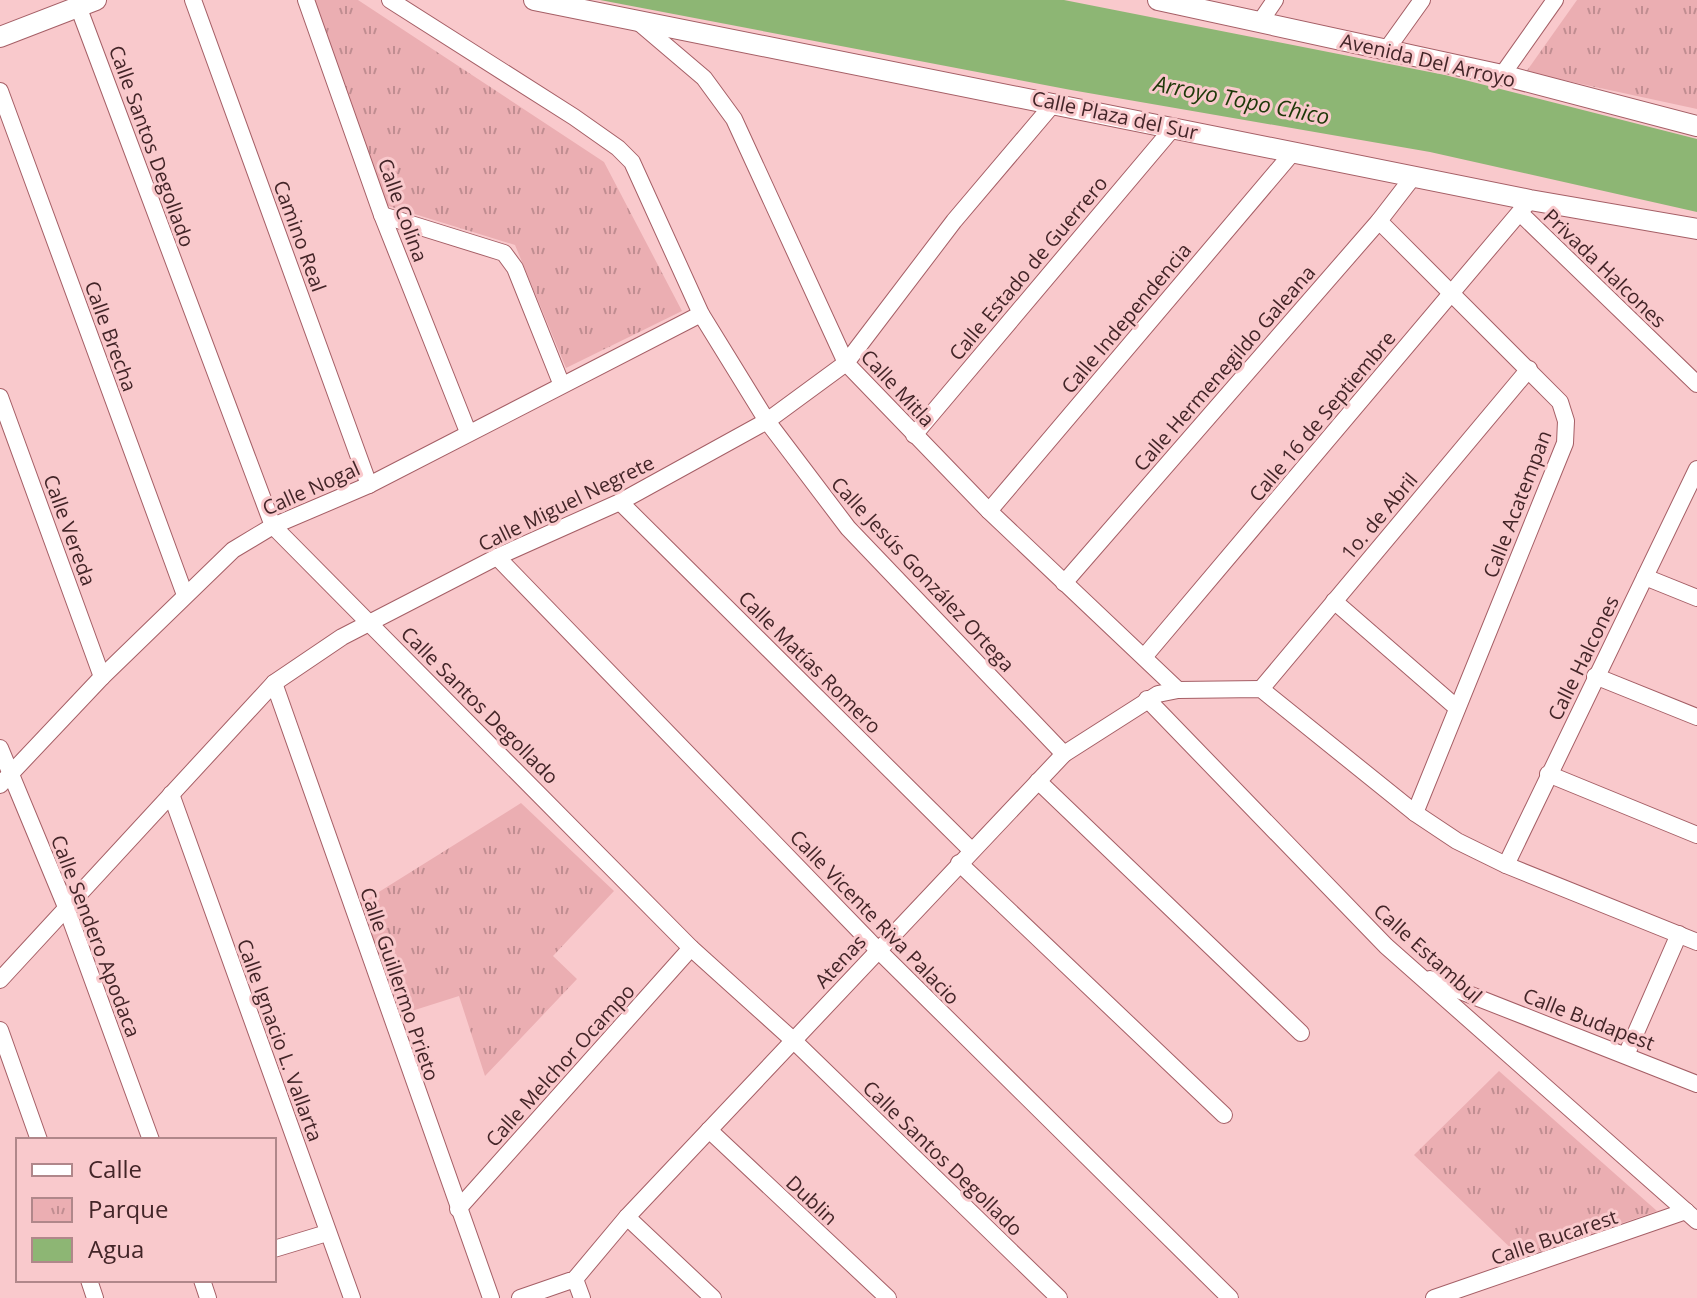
<svg xmlns="http://www.w3.org/2000/svg" width="1697" height="1298" font-family="'Open Sans',sans-serif">
<style>
.park{fill:url(#park-tufts)}
.water{fill:#8db674}
.lines{fill:none;stroke-linecap:round;stroke-linejoin:round}
.minor-casing{stroke:#a55f66;stroke-width:18}
.tertiary-casing{stroke:#a55f66;stroke-width:22}
.minor{stroke:#fff;stroke-width:16}
.tertiary{stroke:#fff;stroke-width:20}
.labels{text-anchor:middle;dominant-baseline:central;stroke-width:6;stroke-linejoin:round;paint-order:stroke}
.street-label{font-size:20px;fill:#432528;stroke:#f9c9cc}
.water-label{font-size:22px;font-style:italic;fill:#1d3808;stroke:#f9c9cc}
</style>
<defs>
<pattern id="park-tufts" width="24" height="20" patternUnits="userSpaceOnUse" patternTransform="scale(2)"><rect width="24" height="20" fill="#ebaeb2"/><path d="M3 7l-1-3M5 7V3M7 7l1-3M15 17l-1-3M17 17v-4M19 17l1-3" fill="none" stroke="#c08d91"/></pattern>
</defs>
<rect width="100%" height="100%" fill="#f9c9cc"/>
<g class="park">
<polygon points="314,0 358,0 604,162 682,311 566,368 515,245 382,204"/>
<polygon points="1577,0 1697,0 1697,109 1526,72"/>
<polygon points="521,803 614,891 553,956 577,979 485,1076 459,996 399,1015 358,905"/>
<polygon points="1499,1071 1657,1211 1521,1258 1414,1155"/>
</g>
<polygon class="water" points="600,0 1064,0 1445,75 1697,139 1697,212 1430,152 1071,90"/>
<g class="lines">
<g class="minor-casing">
<g id="minor">
<polyline points="193,0 369,485"/>
<polyline points="306,0 382,215 468,432"/>
<polyline points="390,0 574,117 618,148 632,162 701,314 767,421 848,528 1064,754"/>
<polyline points="78,6 273,526 691,948 793,1040 1059,1298"/>
<polyline points="637,21 704,78 734,119 846,363 989,511 1178,690"/>
<polyline points="1260,22 1275,0"/>
<polyline points="1387,49 1422,0"/>
<polyline points="1502,75 1555,0"/>
<polyline points="0,91 185,595"/>
<polyline points="1520,213 1697,384"/>
<polyline points="382,215 504,253 515,268 561,383"/>
<polyline points="1379,221 1560,402 1566,421 1565,443 1415,813"/>
<polyline points="0,397 102,677"/>
<polyline points="914,435 1173,128"/>
<polyline points="620,502 971,850"/>
<polyline points="989,511 1294,151"/>
<polyline points="497,557 878,950 1230,1298"/>
<polyline points="1645,577 1697,598"/>
<polyline points="1064,583 1379,221 1413,177"/>
<polyline points="1334,601 1457,708"/>
<polyline points="1144,657 1530,200"/>
<polyline points="1595,676 1697,717"/>
<polyline points="274,683 491,1298"/>
<polyline points="1261,689 1529,369"/>
<polyline points="1147,699 1386,946 1697,1221"/>
<polyline points="0,748 66,907 151,1140"/>
<polyline points="1548,774 1697,835"/>
<polyline points="1038,781 1301,1033"/>
<polyline points="0,785 102,677 233,550 273,526 369,485 701,314"/>
<polyline points="171,794 352,1298"/>
<polyline points="959,863 1224,1115"/>
<polyline points="1506,865 1697,469"/>
<polyline points="1430,979 1697,1084"/>
<polyline points="0,980 274,683 342,637 497,557 620,502 767,421 846,363 954,221 1054,103"/>
<polyline points="0,1030 39,1140"/>
<polyline points="1627,1053 1679,934"/>
<polyline points="709,1130 888,1298"/>
<polyline points="458,1209 691,948"/>
<polyline points="627,1217 713,1298"/>
<polyline points="274,1249 327,1233"/>
<polyline points="575,1279 582,1298"/>
<polyline points="89,1280 95,1298"/>
<polyline points="202,1280 208,1298"/>
<polyline points="520,1298 575,1279 627,1217 1064,754 1158,694 1178,690 1261,689 1415,813 1457,841 1506,865 1697,942"/>
<polyline points="1434,1298 1686,1211"/>
</g>
</g>
<g class="tertiary-casing">
<g id="tertiary">
<polyline points="534,0 1530,200 1697,229"/>
<polyline points="1158,0 1502,75 1697,126"/>
<polyline points="0,37 96,0"/>
</g>
</g>
<use href="#minor" class="minor"/>
<use href="#tertiary" class="tertiary"/>
</g>
<g class="labels">
<g class="street-label">
<text transform="translate(1428 60) rotate(13)">Avenida Del Arroyo</text>
<text transform="translate(1115 115) rotate(12)">Calle Plaza del Sur</text>
<text transform="translate(152 146) rotate(70)">Calle Santos Degollado</text>
<text transform="translate(403 210) rotate(70)">Calle Colina</text>
<text transform="translate(300 236) rotate(70)">Camino Real</text>
<text transform="translate(1028 268) rotate(-50)">Calle Estado de Guerrero</text>
<text transform="translate(1605 268) rotate(44)">Privada Halcones</text>
<text transform="translate(1126 318) rotate(-50)">Calle Independencia</text>
<text transform="translate(111 336) rotate(70)">Calle Brecha</text>
<text transform="translate(1224 368) rotate(-49)">Calle Hermenegildo Galeana</text>
<text transform="translate(898 388) rotate(47)">Calle Mitla</text>
<text transform="translate(1322 416) rotate(-50)">Calle 16 de Septiembre</text>
<text transform="translate(311 488) rotate(-24)">Calle Nogal</text>
<text transform="translate(566 503) rotate(-26)">Calle Miguel Negrete</text>
<text transform="translate(1517 504) rotate(-69)">Calle Acatempan</text>
<text transform="translate(1379 516) rotate(-50)">1o. de Abril</text>
<text transform="translate(70 530) rotate(70)">Calle Vereda</text>
<text transform="translate(923 574) rotate(47)">Calle Jesús González Ortega</text>
<text transform="translate(1583 658) rotate(-64)">Calle Halcones</text>
<text transform="translate(810 662) rotate(45)">Calle Matías Romero</text>
<text transform="translate(480 705) rotate(45)">Calle Santos Degollado</text>
<text transform="translate(875 917) rotate(46)">Calle Vicente Riva Palacio</text>
<text transform="translate(96 936) rotate(69)">Calle Sendero Apodaca</text>
<text transform="translate(1428 953) rotate(42)">Calle Estambul</text>
<text transform="translate(840 961) rotate(-47)">Atenas</text>
<text transform="translate(400 984) rotate(71)">Calle Guillermo Prieto</text>
<text transform="translate(1589 1019) rotate(21)">Calle Budapest</text>
<text transform="translate(280 1040) rotate(70)">Calle Ignacio L. Vallarta</text>
<text transform="translate(560 1065) rotate(-48)">Calle Melchor Ocampo</text>
<text transform="translate(943 1158) rotate(44)">Calle Santos Degollado</text>
<text transform="translate(812 1200) rotate(43)">Dublin</text>
<text transform="translate(1554 1237) rotate(-19)">Calle Bucarest</text>
</g>
<g class="water-label">
<text transform="translate(1242 99) rotate(11)">Arroyo Topo Chico</text>
</g>
</g>
<rect x="16" y="1138" width="260" height="144" fill="#f9c9cc" stroke="#b0878a" stroke-width="2"/>
<rect x="32" y="1164" width="40" height="12" fill="#ffffff" stroke="#b0878a" stroke-width="2"/>
<text x="88" y="1178" font-size="24" fill="#432528">Calle</text>
<rect x="32" y="1198" width="40" height="24" fill="url(#park-tufts)" stroke="#b0878a" stroke-width="2"/>
<text x="88" y="1218" font-size="24" fill="#432528">Parque</text>
<rect x="32" y="1238" width="40" height="24" fill="#8db674" stroke="#b0878a" stroke-width="2"/>
<text x="88" y="1258" font-size="24" fill="#432528">Agua</text>
</svg>
